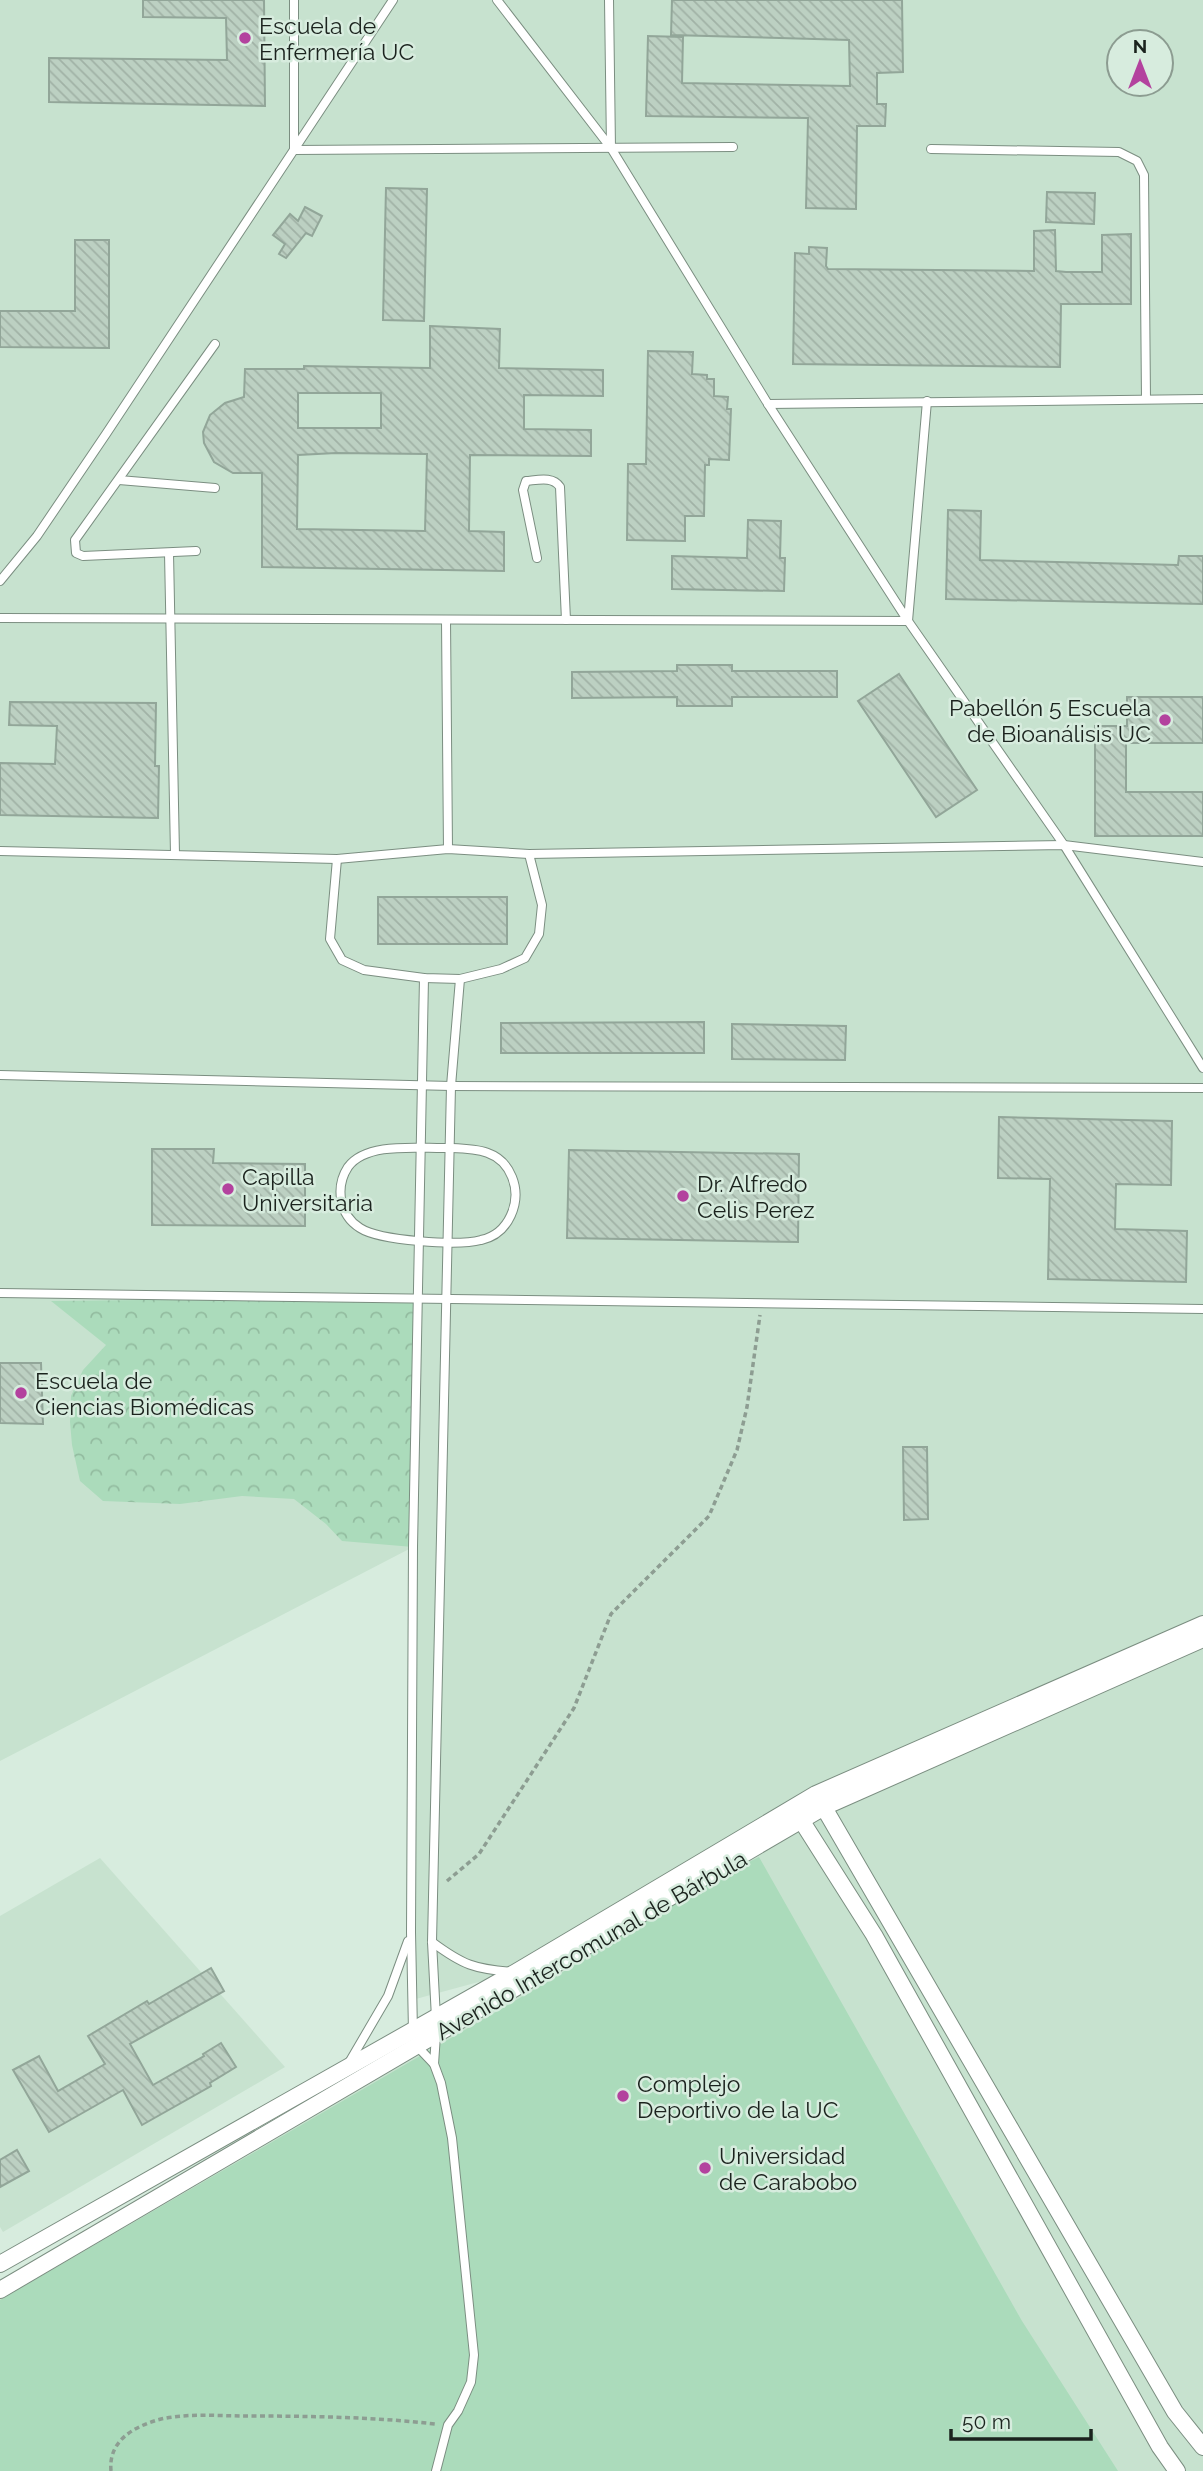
<svg xmlns="http://www.w3.org/2000/svg" width="1203" height="2471" font-family="Raleway,sans-serif">
<style>
.built{fill:#c7e2cf;fill-rule:evenodd}
.forest{fill:url(#forest-crowns)}
.park{fill:#abdbbb}
.building{fill:url(#building-back-hatch);stroke:#92a699;stroke-width:2;fill-rule:evenodd}
.lines{fill:none;stroke-linecap:round;stroke-linejoin:round}
.lane-casing{stroke:#7b8e81;stroke-width:10}
.street-casing{stroke:#7b8e81;stroke-width:18}
.path{stroke:#8d9d92;stroke-width:3.5;stroke-dasharray:5 3.5;stroke-linecap:butt}
.lane{stroke:#fff;stroke-width:8}
.street{stroke:#fff;stroke-width:16}
.poi-dot{fill:#b3429e;stroke:#d7ecde;stroke-width:2.5}
.labels{text-anchor:middle;dominant-baseline:central;stroke-width:5;stroke-linejoin:round;paint-order:stroke}
.poi-label{font-size:23px;fill:#1b231e;stroke:#d7ecde;text-anchor:start}
.street-label{font-size:23px;fill:#1b231e;stroke:#d7ecde}
</style>
<defs>
<pattern id="forest-crowns" width="20" height="18" patternUnits="userSpaceOnUse" patternTransform="scale(1.75)"><rect width="20" height="18" fill="#abdbbb"/><path d="M2 6a3 3 0 1 1 6 0M12 15a3 3 0 1 1 6 0" fill="none" stroke="#93bca0"/></pattern>
<pattern id="building-back-hatch" width="6" height="6" patternUnits="userSpaceOnUse" patternTransform="scale(1.75)"><rect width="6" height="6" fill="#bcd0c2"/><path d="M-1 5l2 2M0 0l6 6M5-1l2 2" fill="none" stroke="#a1b2a6"/></pattern>
</defs>
<rect width="100%" height="100%" fill="#d7ecde"/>
<g class="built">
<path d="M 0,0 L 1203,0 L 1203,1624 L 516,1972 L 412,2000 L 413,1547 L 0,1761 ZM 1119,42 L 1161,42 L 1161,84 L 1119,84 Z"/>
<polygon points="1203,1639 1203,2471 0,2471 0,2290 824,1807"/>
<polygon points="100,1858 285,2067 3,2232 0,2227 0,1916"/>
</g>
<polygon class="forest" points="416,1297 413,1547 342,1541 326,1524 294,1499 242,1496 180,1504 103,1501 80,1481 72,1445 70,1422 71,1396 83,1370 106,1345 51,1301"/>
<polygon class="park" points="759,1857 1022,2321 1118,2471 0,2471 0,2300 549,1981 680,1896"/>
<g class="building">
<polygon points="143,0 264,0 265,106 49,102 49,58 227,60 226,18 143,17"/>
<polygon points="672,0 902,0 903,72 877,73 877,104 886,104 885,126 857,126 856,209 806,208 808,118 646,116 648,36 683,37 682,83 850,86 849,40 671,35"/>
<polygon points="386,188 427,189 424,321 383,320"/>
<polygon points="1047,192 1095,193 1094,224 1046,222"/>
<polygon points="305,207 322,216 312,236 306,233 286,258 279,254 285,244 273,235 290,214 298,221"/>
<polygon points="1055,230 1056,271 1066,272 1102,272 1102,235 1131,234 1131,304 1061,304 1060,367 793,364 795,253 809,254 809,247 827,248 826,266 828,269 1034,271 1034,231"/>
<polygon points="75,240 109,240 109,348 0,347 0,311 75,311"/>
<path d="M 430,326 L 500,329 L 499,368 L 603,370 L 603,396 L 524,395 L 524,429 L 591,430 L 591,456 L 470,455 L 469,531 L 504,532 L 504,571 L 262,567 L 262,473 L 233,473 L 214,462 L 204,443 L 203,432 L 210,415 L 225,403 L 244,397 L 245,369 L 304,369 L 304,366 L 430,368 ZM 298,393 L 381,393 L 381,428 L 298,428 ZM 336,453 L 427,454 L 425,531 L 297,529 L 298,455 Z"/>
<polygon points="648,351 693,352 692,374 707,375 707,379 714,379 714,396 728,397 727,409 731,409 729,460 709,459 709,465 705,465 704,516 685,516 685,541 627,540 628,464 646,464"/>
<polygon points="948,510 981,511 980,560 1178,565 1179,556 1203,556 1203,604 946,599"/>
<polygon points="748,520 781,521 780,558 785,558 784,591 672,589 672,556 747,558"/>
<polygon points="677,665 732,665 732,671 837,671 837,697 732,697 732,706 677,706 677,697 572,698 572,672 677,671"/>
<polygon points="899,674 977,790 936,817 858,701"/>
<polygon points="1127,697 1203,697 1203,743 1126,743 1126,792 1203,792 1203,836 1095,836 1095,726 1127,726"/>
<polygon points="10,702 156,703 155,766 159,766 158,818 0,815 0,763 55,764 57,726 9,725"/>
<rect x="378" y="897" width="129" height="47"/>
<polygon points="704,1022 704,1053 501,1053 501,1023"/>
<polygon points="732,1024 846,1026 845,1060 732,1059"/>
<polygon points="999,1117 1172,1121 1171,1185 1116,1184 1115,1229 1187,1231 1186,1282 1048,1279 1050,1179 998,1178"/>
<polygon points="152,1149 214,1149 213,1163 305,1164 305,1226 152,1225"/>
<polygon points="569,1150 799,1154 798,1242 567,1238"/>
<polygon points="0,1363 41,1363 43,1424 0,1423"/>
<polygon points="903,1447 927,1447 928,1519 904,1520"/>
<polygon points="211,1968 224,1991 130,2044 153,2085 204,2056 203,2054 221,2043 236,2067 210,2083 211,2086 142,2125 123,2090 49,2132 13,2070 39,2056 58,2091 105,2064 88,2036 147,2001 149,2004"/>
<polygon points="17,2150 29,2171 0,2187 0,2160"/>
</g>
<g class="lines">
<g class="lane-casing">
<g id="lane">
<polyline points="294,0 294,150"/>
<polyline points="497,0 611,148 768,404 908,621 1064,845 1203,1068"/>
<polyline points="609,0 611,148"/>
<polyline points="931,149 1119,152 1137,161 1144,175 1146,399"/>
<polyline points="294,150 733,147"/>
<polyline points="768,404 1203,399"/>
<polyline points="119,480 215,488"/>
<polyline points="196,551 83,556 76,553 75,540 215,344"/>
<polyline points="169,553 175,854"/>
<path d="M 537,558 L 523,490 L 526,481 C 538,480 553,476 560,487 L 566,620"/>
<polyline points="0,581 37,536 106,434 393,0"/>
<polyline points="0,618 908,621 927,401"/>
<polyline points="446,620 448,849"/>
<polyline points="0,851 337,859 448,849 529,854 1064,845 1203,862"/>
<polyline points="337,859 330,939 342,960 364,970 424,978 460,979 501,969 525,958 539,934 542,905 529,854"/>
<polyline points="0,1075 451,1086 1203,1088"/>
<path d="M 449,1148 C 475,1149 501,1149 512,1177 C 522,1202 509,1234 481,1240 C 458,1246 380,1241 360,1228 C 339,1215 335,1187 348,1167 C 367,1141 420,1149 449,1148 Z"/>
<polyline points="0,1293 1203,1309"/>
<path d="M 432,1942 C 463,1965 474,1969 513,1972"/>
<polyline points="436,2018 432,1942 451,1086 460,979"/>
<polyline points="413,2032 411,1932 413,1547 424,978"/>
<polyline points="436,2035 434,2064 441,2083 452,2138 474,2355 471,2382 458,2411 448,2425 436,2471"/>
<polyline points="415,2044 434,2064"/>
<polyline points="350,2061 388,1996 408,1941"/>
</g>
</g>
<g class="street-casing">
<g id="street">
<polyline points="819,1799 1175,2412 1203,2447"/>
<polyline points="796,1812 874,1935 1160,2447 1177,2471"/>
<polyline points="0,2264 516,1972 816,1794 1203,1624"/>
<polyline points="0,2290 824,1807 1203,1639"/>
</g>
</g>
<g class="path">
<polyline points="447,1881 479,1854 574,1708 611,1614 709,1516 737,1450 747,1407 760,1315"/>
<path d="M 111,2471 C 108,2440 135,2426 161,2419 C 189,2413 219,2416 247,2416 C 310,2416 373,2417 435,2424"/>
</g>
<use href="#lane" class="lane"/>
<use href="#street" class="street"/>
</g>
<g class="poi-dot">
<circle cx="245" cy="38" r="7"/>
<circle cx="1165" cy="720" r="7"/>
<circle cx="228" cy="1189" r="7"/>
<circle cx="683" cy="1196" r="7"/>
<circle cx="21" cy="1393" r="7"/>
<circle cx="623" cy="2096" r="7"/>
<circle cx="705" cy="2168" r="7"/>
</g>
<g class="labels">
<g class="poi-label">
<text x="259" y="25">Escuela de<tspan x="259" dy="26">Enfermería UC</tspan></text>
<text x="1151" y="707" text-anchor="end">Pabellón 5 Escuela<tspan x="1151" dy="26">de Bioanálisis UC</tspan></text>
<text x="242" y="1176">Capilla<tspan x="242" dy="26">Universitaria</tspan></text>
<text x="697" y="1183">Dr. Alfredo<tspan x="697" dy="26">Celis Perez</tspan></text>
<text x="35" y="1380">Escuela de<tspan x="35" dy="26">Ciencias Biomédicas</tspan></text>
<text x="637" y="2083">Complejo<tspan x="637" dy="26">Deportivo de la UC</tspan></text>
<text x="719" y="2155">Universidad<tspan x="719" dy="26">de Carabobo</tspan></text>
</g>
<g class="street-label">
<text transform="translate(591 1945) rotate(-30)">Avenido Intercomunal de Bárbula</text>
</g>
</g>
<g transform="translate(1140 63)"><circle r="33" fill="#d7ecde" stroke="#8c9c91" stroke-width="2"/>
<path d="M0-5L12 26L0 18L-12 26Z" fill="#b3429e"/>
<text y="-10" font-size="19" font-weight="bold" text-anchor="middle" fill="#1b231e">N</text>
</g>
<path d="M951 2429v10h140v-10" fill="none" stroke="#1b231e" stroke-width="3.5"/>
<text x="962" y="2429" font-size="21" fill="#1b231e" stroke="#d7ecde" stroke-width="5" paint-order="stroke">50 m</text>
</svg>
